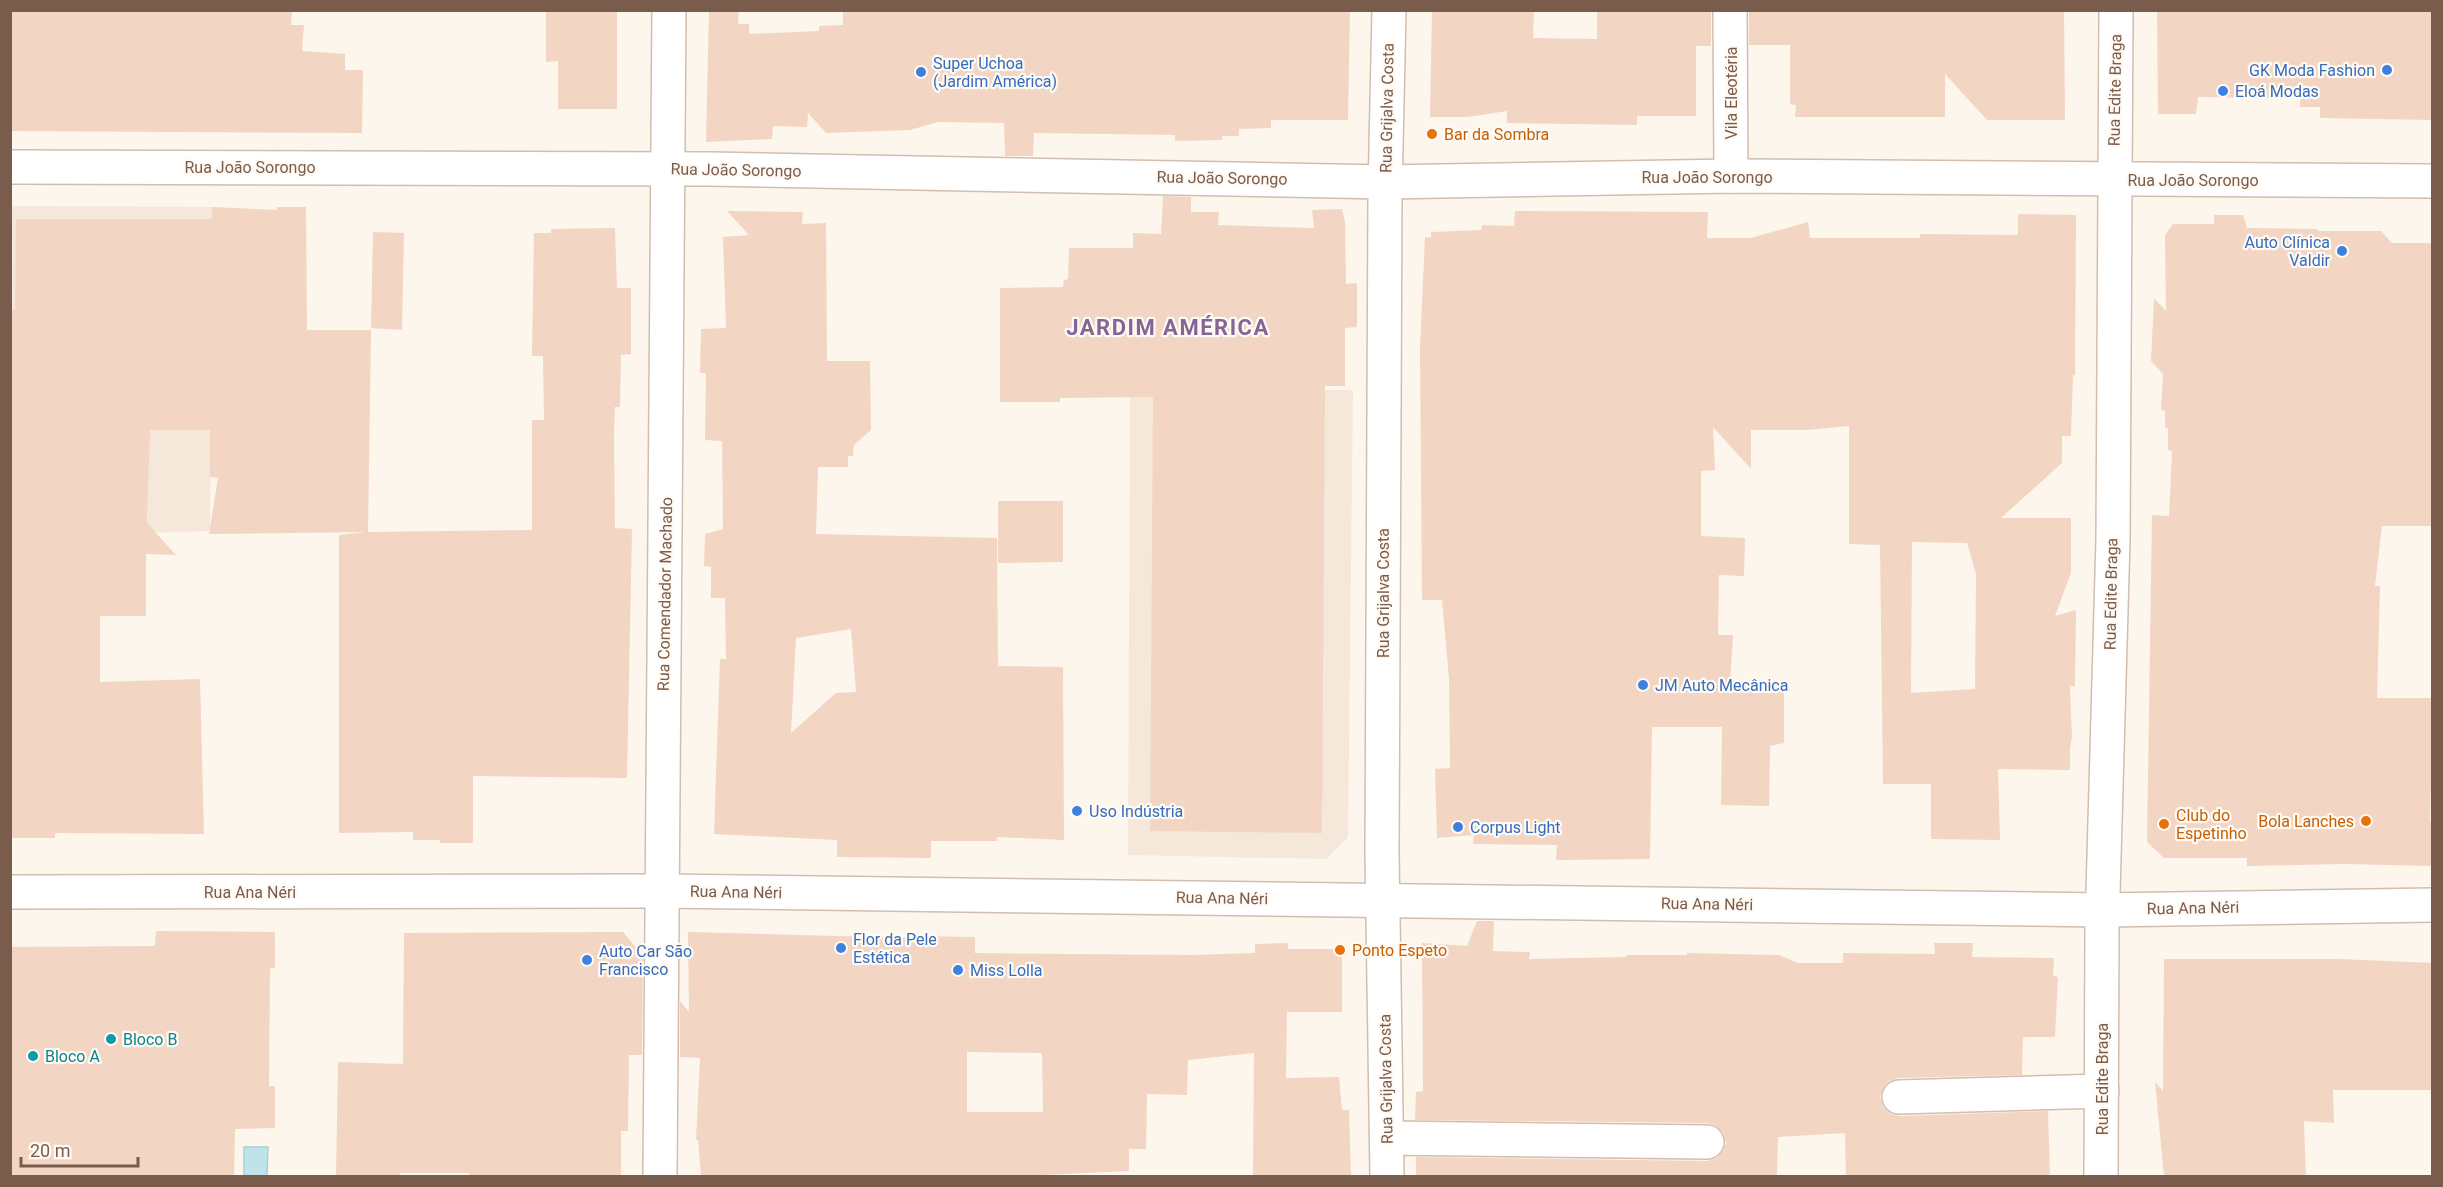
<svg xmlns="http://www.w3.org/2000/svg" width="2443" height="1187" font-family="Roboto,sans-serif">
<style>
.residential{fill:#f5e8da}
.water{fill:#bfe3e8;stroke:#a5d3da;stroke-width:1.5}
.building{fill:#f3d5c3;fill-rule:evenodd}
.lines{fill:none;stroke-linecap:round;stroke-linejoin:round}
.minor-casing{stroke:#d1beb0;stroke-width:36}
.minor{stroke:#fff;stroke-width:33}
.shop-dot{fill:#3f7fe0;stroke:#fffaf3;stroke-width:2}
.food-dot{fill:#e8710a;stroke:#fffaf3;stroke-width:2}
.culture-dot{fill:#0f9aa8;stroke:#fffaf3;stroke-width:2}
.labels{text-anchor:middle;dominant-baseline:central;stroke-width:4.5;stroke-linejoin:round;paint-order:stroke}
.shop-label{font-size:16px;fill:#366cbe;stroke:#fffaf3;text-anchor:start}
.street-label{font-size:16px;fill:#7a5c4d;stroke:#fffaf3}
.food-label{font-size:16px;fill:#c56008;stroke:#fffaf3;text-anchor:start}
.culture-label{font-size:16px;fill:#0d838f;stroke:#fffaf3;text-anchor:start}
.district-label{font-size:22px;font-weight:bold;letter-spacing:1.5px;fill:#846695;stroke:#fffaf3}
</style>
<rect width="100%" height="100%" fill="#fdf6ec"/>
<g class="residential">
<polygon points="11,206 212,207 210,531 147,533 149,447 11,442"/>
<polygon points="1353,390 1348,837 1326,859 1128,855 1130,392"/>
</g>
<polygon class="water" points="244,1147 268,1147 267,1176 244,1176"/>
<g class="building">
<polygon points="10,10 292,10 291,25 304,25 302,51 345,54 345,70 363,70 362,133 10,131"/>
<polygon points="546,10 617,10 617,109 558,109 558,61 546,62"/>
<polygon points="709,10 739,10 738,24 749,24 749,34 819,31 819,26 843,25 843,10 1350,10 1348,120 1271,120 1271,128 1239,129 1239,136 1222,136 1223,140 1175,141 1175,135 1034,133 1033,156 1005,156 1004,123 938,122 910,130 826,133 808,113 807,127 773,126 772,139 706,142"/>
<polygon points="1432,10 1534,10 1533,38 1597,39 1597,10 1711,10 1711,46 1696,46 1696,116 1637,116 1637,125 1507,123 1507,111 1468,117 1430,117"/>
<polygon points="1749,10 2064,10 2065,120 1987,120 1945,74 1945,117 1795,117 1796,105 1790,104 1790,45 1749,45"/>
<polygon points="2157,10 2433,10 2433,120 2320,118 2320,107 2300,107 2300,98 2198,97 2196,114 2158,114"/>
<polygon points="1163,196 1191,197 1191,212 1219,212 1218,225 1314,228 1312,210 1342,209 1345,222 1346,284 1357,283 1357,327 1345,328 1345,386 1325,386 1322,833 1150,831 1153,397 1060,398 1060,402 1000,402 1000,288 1063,287 1064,280 1068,279 1069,248 1133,248 1133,233 1161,234"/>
<polygon points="212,207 277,210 277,207 306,207 307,330 371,330 368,532 532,530 532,420 544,420 543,356 532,356 534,233 551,233 551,229 615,228 617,288 631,288 631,354 621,355 620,407 615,407 614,435 615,528 632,529 627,778 473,776 473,843 440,843 440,840 413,840 413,832 339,833 339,535 366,532 209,534 218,478 210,477 210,430 150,430 147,523 176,555 146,554 146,616 100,616 100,682 200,679 204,834 55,833 55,838 10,838 10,338 11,310 15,310 16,219 212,219"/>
<path d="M 727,211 L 803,212 L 802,224 L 826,223 L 827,361 L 870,361 L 871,430 L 854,445 L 853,456 L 848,456 L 848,467 L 818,467 L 816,534 L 997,538 L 998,666 L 1063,667 L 1064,840 L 997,837 L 997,841 L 931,841 L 931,858 L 837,857 L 837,840 L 714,834 L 720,659 L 726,659 L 725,598 L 711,598 L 711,567 L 704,566 L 705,534 L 723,529 L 722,441 L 705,440 L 706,373 L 700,373 L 701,329 L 726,328 L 723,237 L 749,235 ZM 851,629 L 856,692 L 836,693 L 791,733 L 796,638 Z"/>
<path d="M 1515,211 L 1708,212 L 1707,238 L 1751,238 L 1808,222 L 1810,238 L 1920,238 L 1920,234 L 2018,235 L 2018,214 L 2076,215 L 2075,375 L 2073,375 L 2071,436 L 2062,436 L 2062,463 L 2001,518 L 2071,518 L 2071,573 L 2055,616 L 2076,610 L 2075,686 L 2070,686 L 2072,738 L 2070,748 L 2070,770 L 1998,769 L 2000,840 L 1931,839 L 1931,784 L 1883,784 L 1880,545 L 1849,544 L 1849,426 L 1807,430 L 1751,430 L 1751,469 L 1713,427 L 1715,470 L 1701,471 L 1701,536 L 1745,538 L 1744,576 L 1719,575 L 1718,635 L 1733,635 L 1730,683 L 1784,688 L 1784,743 L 1770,746 L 1769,806 L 1721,805 L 1722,727 L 1652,727 L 1650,859 L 1556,860 L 1557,845 L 1473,844 L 1474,835 L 1437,838 L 1435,769 L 1450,768 L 1449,679 L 1442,600 L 1422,600 L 1420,348 L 1425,237 L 1431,238 L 1431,232 L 1481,230 L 1482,225 L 1514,226 ZM 1912,542 L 1967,543 L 1976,574 L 1975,689 L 1911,693 Z"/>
<polygon points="2214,215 2243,215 2247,228 2318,229 2318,231 2381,231 2392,243 2433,243 2433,526 2382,526 2375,586 2380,586 2377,698 2433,698 2430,822 2433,822 2433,866 2343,864 2247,866 2247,858 2164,858 2147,842 2152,515 2169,516 2172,451 2168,450 2168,428 2165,428 2165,411 2161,410 2163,374 2151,361 2154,298 2166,311 2165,235 2173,224 2214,224"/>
<polygon points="373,232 404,233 402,330 371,328"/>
<polygon points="998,501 1063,501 1063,562 998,563"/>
<polygon points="1477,921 1494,921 1493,951 1530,952 1529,959 1626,957 1626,955 1687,955 1687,953 1779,955 1798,963 1843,963 1843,953 1935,954 1934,943 1973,943 1972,957 2054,958 2053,976 2058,977 2055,1037 2023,1037 2022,1075 1898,1078 1889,1081 1883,1088 1880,1097 1883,1107 1891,1114 1900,1116 2048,1111 2050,1176 1846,1176 1845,1133 1778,1137 1777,1176 1416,1176 1416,1157 1707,1161 1717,1158 1723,1151 1726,1143 1723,1132 1716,1126 1707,1123 1415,1120 1416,1092 1423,1091 1422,943 1467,946"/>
<polygon points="156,931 275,932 275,968 270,968 269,1086 275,1086 275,1128 235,1129 234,1176 10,1176 10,947 155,946"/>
<polygon points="623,932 643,956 642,1055 629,1055 628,1131 621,1131 621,1176 469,1176 469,1173 400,1173 400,1176 336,1176 338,1062 403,1064 404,933"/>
<path d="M 688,932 L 916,938 L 916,936 L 975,937 L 975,953 L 1192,955 L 1255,953 L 1255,944 L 1288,943 L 1288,949 L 1342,949 L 1342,1012 L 1287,1012 L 1286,1078 L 1339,1077 L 1342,1110 L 1349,1110 L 1351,1176 L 1253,1176 L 1254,1053 L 1188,1060 L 1187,1095 L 1147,1094 L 1146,1149 L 1129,1149 L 1129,1171 L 1021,1176 L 701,1176 L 698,1140 L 696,1140 L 700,1058 L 680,1057 L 680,1001 L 689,1012 ZM 967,1052 L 1042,1053 L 1043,1112 L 967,1112 Z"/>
<polygon points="2164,959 2339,959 2433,963 2433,1090 2333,1090 2334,1123 2304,1121 2306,1176 2164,1176 2155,1082 2163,1091"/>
</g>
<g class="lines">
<g class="minor-casing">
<g id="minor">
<polyline points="1730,10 1731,176"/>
<polyline points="10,167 711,169 1385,182 1731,176 2432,181"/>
<polyline points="10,892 661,891 2103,910 2432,905"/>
<polyline points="1899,1097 2102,1091"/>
<polyline points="1387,1138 1707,1142"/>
<polyline points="660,1176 669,10"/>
<polyline points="1387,1176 1382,853 1385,193 1389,10"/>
<polyline points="2101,1176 2102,928 2113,539 2116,10"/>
</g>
</g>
<use href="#minor" class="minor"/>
</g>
<g class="shop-dot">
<circle cx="2387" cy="70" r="6"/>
<circle cx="921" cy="72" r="6"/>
<circle cx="2223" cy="91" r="6"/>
<circle cx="2342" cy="251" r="6"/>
<circle cx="1643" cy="685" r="6"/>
<circle cx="1077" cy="811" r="6"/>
<circle cx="1458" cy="827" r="6"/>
<circle cx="841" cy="948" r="6"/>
<circle cx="587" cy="960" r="6"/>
<circle cx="958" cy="970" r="6"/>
</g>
<g class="food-dot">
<circle cx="1432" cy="134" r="6"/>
<circle cx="2366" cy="821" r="6"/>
<circle cx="2164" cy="824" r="6"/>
<circle cx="1340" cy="950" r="6"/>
</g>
<g class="culture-dot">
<circle cx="111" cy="1039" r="6"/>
<circle cx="33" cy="1056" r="6"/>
</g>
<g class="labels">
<g class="shop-label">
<text x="933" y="63">Super Uchoa<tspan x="933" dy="18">(Jardim América)</tspan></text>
<text x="2375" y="70" text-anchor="end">GK Moda Fashion</text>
<text x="2235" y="91">Eloá Modas</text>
<text x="2330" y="242" text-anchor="end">Auto Clínica<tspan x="2330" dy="18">Valdir</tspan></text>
<text x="1655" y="685">JM Auto Mecânica</text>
<text x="1089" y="811">Uso Indústria</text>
<text x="1470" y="827">Corpus Light</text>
<text x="853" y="939">Flor da Pele<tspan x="853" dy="18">Estética</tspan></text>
<text x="599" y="951">Auto Car São<tspan x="599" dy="18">Francisco</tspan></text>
<text x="970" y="970">Miss Lolla</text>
</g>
<g class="street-label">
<text transform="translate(2115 90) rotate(-89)">Rua Edite Braga</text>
<text transform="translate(1731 93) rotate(-90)">Vila Eleotéria</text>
<text transform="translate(1387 108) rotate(-89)">Rua Grijalva Costa</text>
<text x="250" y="167">Rua João Sorongo</text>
<text transform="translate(736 170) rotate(1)">Rua João Sorongo</text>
<text x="1707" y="177">Rua João Sorongo</text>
<text transform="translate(1222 178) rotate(1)">Rua João Sorongo</text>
<text x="2193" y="180">Rua João Sorongo</text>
<text transform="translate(1383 593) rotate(-90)">Rua Grijalva Costa</text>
<text transform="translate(665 594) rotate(-89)">Rua Comendador Machado</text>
<text transform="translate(2111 594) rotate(-89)">Rua Edite Braga</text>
<text x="250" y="892">Rua Ana Néri</text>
<text transform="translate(736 892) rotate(1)">Rua Ana Néri</text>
<text transform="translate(1222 898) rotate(1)">Rua Ana Néri</text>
<text transform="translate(1707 904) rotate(1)">Rua Ana Néri</text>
<text transform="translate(2193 908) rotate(-1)">Rua Ana Néri</text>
<text transform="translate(1386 1079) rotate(-91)">Rua Grijalva Costa</text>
<text transform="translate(2102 1079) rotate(-90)">Rua Edite Braga</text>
</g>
<g class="food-label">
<text x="1444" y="134">Bar da Sombra</text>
<text x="2176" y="815">Club do<tspan x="2176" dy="18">Espetinho</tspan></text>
<text x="2354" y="821" text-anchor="end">Bola Lanches</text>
<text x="1352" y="950">Ponto Espeto</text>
</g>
<g class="culture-label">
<text x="123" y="1039">Bloco B</text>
<text x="45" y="1056">Bloco A</text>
</g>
<g class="district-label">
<text x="1168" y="327">JARDIM AMÉRICA</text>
</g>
</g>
<rect width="2443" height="1187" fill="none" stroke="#7a5c4d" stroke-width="24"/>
<path d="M21 1157v9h117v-9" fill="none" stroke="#7a5c4d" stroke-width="3"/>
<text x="30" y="1157" font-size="18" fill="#7a5c4d" stroke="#fffaf3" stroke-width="4.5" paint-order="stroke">20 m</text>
</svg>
